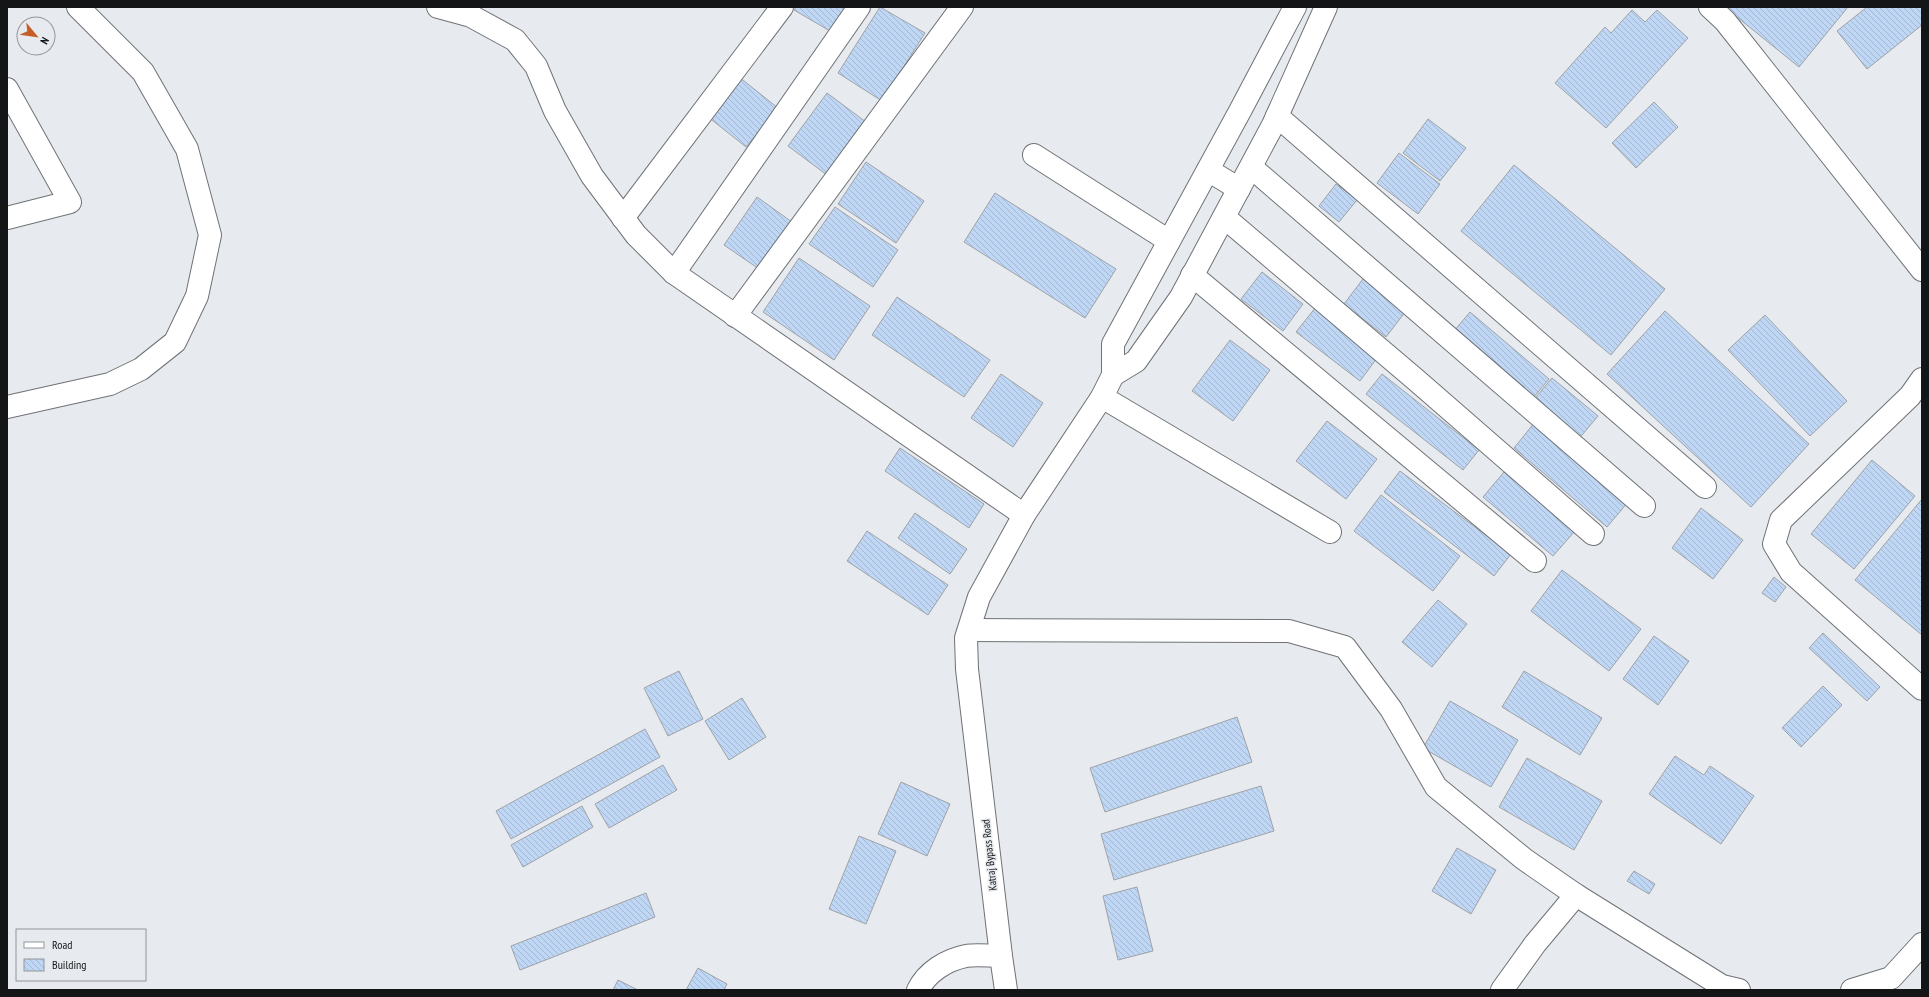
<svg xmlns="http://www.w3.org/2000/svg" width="1929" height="997" font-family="'PT Sans Narrow',sans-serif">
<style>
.building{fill:url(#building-back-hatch);stroke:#9fa2a6}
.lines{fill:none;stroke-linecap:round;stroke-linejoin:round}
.minor-casing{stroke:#6f7276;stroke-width:24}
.highway-casing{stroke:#6f7276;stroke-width:24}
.minor{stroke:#fff;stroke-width:22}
.highway{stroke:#fff;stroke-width:22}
.labels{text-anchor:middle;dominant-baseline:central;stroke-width:3;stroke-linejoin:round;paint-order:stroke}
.street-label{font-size:11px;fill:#141516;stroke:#e7ebef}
</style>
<defs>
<pattern id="building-back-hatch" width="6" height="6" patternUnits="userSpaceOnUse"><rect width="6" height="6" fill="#bfd7f5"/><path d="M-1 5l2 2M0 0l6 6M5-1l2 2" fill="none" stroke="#a3b8d1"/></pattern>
</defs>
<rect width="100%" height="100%" fill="#e7ebef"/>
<g class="building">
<polygon points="796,7 846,7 830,31 794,10"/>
<polygon points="880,7 925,33 882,101 838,73"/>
<polygon points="1729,7 1848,7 1799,67 1727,9"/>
<polygon points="1867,7 1922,7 1922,25 1867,69 1837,31"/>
<polygon points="1632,10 1645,22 1657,10 1688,38 1606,128 1555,83 1605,27 1611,33"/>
<polygon points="739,77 778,108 746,147 707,116"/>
<polygon points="827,93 870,125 831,178 788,146"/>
<polygon points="1654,102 1678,127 1636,168 1612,143"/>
<polygon points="1428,119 1466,148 1440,181 1403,153"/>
<polygon points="1399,153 1440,184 1418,214 1377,183"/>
<polygon points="866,162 924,201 896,243 838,204"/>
<polygon points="1514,165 1665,289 1611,355 1461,231"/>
<polygon points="1336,184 1357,200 1339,222 1319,206"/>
<polygon points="995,193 1116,269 1085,318 964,242"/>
<polygon points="757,197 792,222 759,269 724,245"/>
<polygon points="835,207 898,250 873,287 809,244"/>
<polygon points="799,258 870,306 834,360 763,312"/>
<polygon points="1262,272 1303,304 1283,331 1241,299"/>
<polygon points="1366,275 1409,307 1386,337 1344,304"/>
<polygon points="897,297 990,360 964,397 872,335"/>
<polygon points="1316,307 1380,354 1360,381 1296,332"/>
<polygon points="1665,311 1809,444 1751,507 1607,374"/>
<polygon points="1470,312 1549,379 1533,398 1454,331"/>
<polygon points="1765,315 1847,401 1810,436 1728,350"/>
<polygon points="1230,340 1270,370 1233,421 1192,391"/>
<polygon points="1001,374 1043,403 1013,447 971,418"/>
<polygon points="1382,374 1479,450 1463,470 1366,394"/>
<polygon points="1552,378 1598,416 1577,441 1531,403"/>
<polygon points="1327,421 1377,459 1346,499 1296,461"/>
<polygon points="1535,422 1629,501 1607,527 1514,448"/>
<polygon points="900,448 984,504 969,528 885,471"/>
<polygon points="1872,460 1915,496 1854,569 1811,534"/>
<polygon points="1400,471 1511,554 1494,576 1384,492"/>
<polygon points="1504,472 1575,531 1553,556 1483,497"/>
<polygon points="1381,495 1460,556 1433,591 1354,531"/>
<polygon points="1922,499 1922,635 1855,580"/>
<polygon points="1701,508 1743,540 1713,579 1672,548"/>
<polygon points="915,513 967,549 950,574 898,538"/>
<polygon points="867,531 948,585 928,615 847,561"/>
<polygon points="1562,570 1641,629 1609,671 1531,611"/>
<polygon points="1774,577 1786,587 1775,602 1762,593"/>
<polygon points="1438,600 1467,624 1432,667 1402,642"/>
<polygon points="1823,633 1880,687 1867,701 1809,648"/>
<polygon points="1654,636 1689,661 1658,705 1623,679"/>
<polygon points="679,671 703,719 668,736 644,688"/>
<polygon points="1524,671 1602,718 1580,755 1502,707"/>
<polygon points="1823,686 1842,705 1801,747 1782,728"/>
<polygon points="742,698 766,737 729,760 705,721"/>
<polygon points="1450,701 1518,740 1491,787 1423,748"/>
<polygon points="1237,717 1252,762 1105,812 1090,768"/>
<polygon points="645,729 660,757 511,839 496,811"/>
<polygon points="1675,756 1704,775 1710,766 1754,796 1721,844 1649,794"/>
<polygon points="1527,758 1602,801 1574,850 1499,807"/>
<polygon points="663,765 677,790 609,828 595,804"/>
<polygon points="901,782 950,804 927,856 878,834"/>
<polygon points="1261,786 1274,831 1114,880 1101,834"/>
<polygon points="582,806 593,827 523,867 511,845"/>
<polygon points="859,836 896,851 866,924 829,909"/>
<polygon points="1457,848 1496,870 1471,914 1432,891"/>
<polygon points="1634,871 1655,884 1649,894 1627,881"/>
<polygon points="1137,887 1153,951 1118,960 1103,896"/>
<polygon points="646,893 655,917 520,970 511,946"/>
<polygon points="698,968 727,984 724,990 686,990"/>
<polygon points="618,980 638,990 613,990"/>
</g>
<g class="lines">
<g class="minor-casing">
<g id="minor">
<polyline points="438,7 471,16 515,40 536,66 555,111 592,176 636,235 674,273 1024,515"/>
<polyline points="1710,7 1725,21 1922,270"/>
<polyline points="7,89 70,202 7,218"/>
<polyline points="1277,116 1705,487"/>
<polyline points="1034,155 1169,241"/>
<polyline points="1251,167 1644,506"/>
<polyline points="1224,217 1415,379 1593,534"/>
<polyline points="623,218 782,7"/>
<polyline points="674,273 859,7"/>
<polyline points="1192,275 1535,561"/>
<polyline points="735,316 962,7"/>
<polyline points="1922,379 1910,396 1781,520 1774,544 1791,572 1922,689"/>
<polyline points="1102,397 1330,532"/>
<polyline points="7,407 110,384 141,369 175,342 197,296 210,235 187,149 143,72 78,7"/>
<polyline points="969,630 1289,631 1345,647 1391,709 1436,787 1524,859 1576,895 1722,986 1739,990"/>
<path d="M 918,990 C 927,972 946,960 966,956 C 977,954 990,956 1001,956"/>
<polyline points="1502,990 1535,944 1576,895"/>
<polyline points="1852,990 1891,978 1922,944"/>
</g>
</g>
<g class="highway-casing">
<g id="highway">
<polyline points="1208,170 1239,189"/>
<polyline points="1113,375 1136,361 1181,297 1273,125 1326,7"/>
<polyline points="1006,990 1001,956 967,669 966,638 979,597 1024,515 1102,397 1113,375 1113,344 1240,111 1295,7"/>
</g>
</g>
<use href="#minor" class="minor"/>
<use href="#highway" class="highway"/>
</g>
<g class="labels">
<g class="street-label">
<text transform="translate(989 855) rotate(-96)">Katraj Bypass Road</text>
</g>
</g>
<rect width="1929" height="997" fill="none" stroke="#141516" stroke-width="16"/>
<rect x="16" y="929" width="130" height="52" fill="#e7ebef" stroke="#939598"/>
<rect x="24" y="942" width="20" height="6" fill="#ffffff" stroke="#939598"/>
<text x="52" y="949" font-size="12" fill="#141516">Road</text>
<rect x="24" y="959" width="20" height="12" fill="url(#building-back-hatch)" stroke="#939598"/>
<text x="52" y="969" font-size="12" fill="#141516">Building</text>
<g transform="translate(36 36) rotate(119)"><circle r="19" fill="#e7ebef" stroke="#939598"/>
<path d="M0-3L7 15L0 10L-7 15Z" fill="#c45f2a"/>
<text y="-6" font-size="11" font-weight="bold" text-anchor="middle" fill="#141516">N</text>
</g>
</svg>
